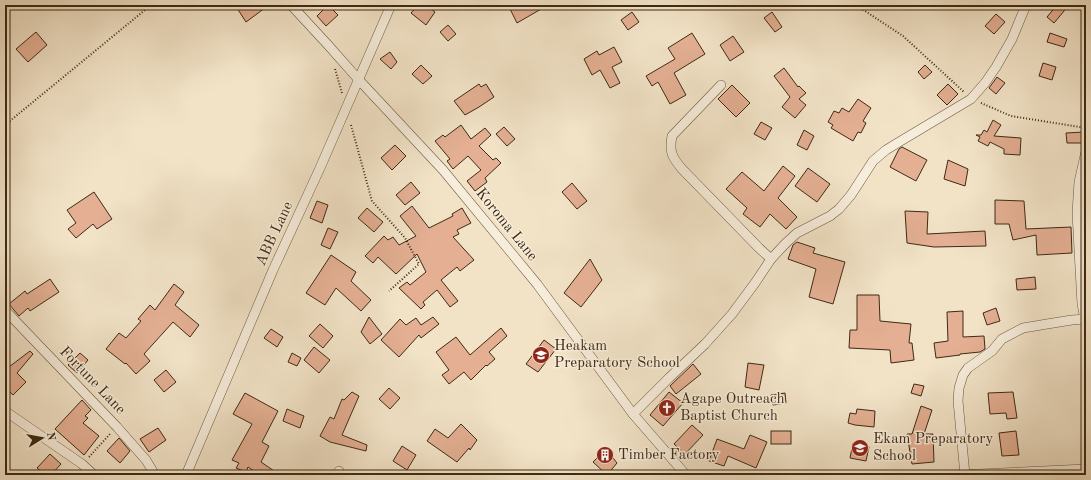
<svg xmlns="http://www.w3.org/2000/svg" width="1091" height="480" font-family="'Old Standard TT',serif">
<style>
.building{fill:#e4af93;stroke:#3e2a13}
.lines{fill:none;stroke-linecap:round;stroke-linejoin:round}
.street-casing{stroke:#6b5840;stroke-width:10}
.path{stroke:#3e2a13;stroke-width:2;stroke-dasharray:1 2;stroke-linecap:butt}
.street{stroke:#f7eddb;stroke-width:9}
.labels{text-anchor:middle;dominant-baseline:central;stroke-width:3;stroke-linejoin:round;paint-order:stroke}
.street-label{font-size:15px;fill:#3e2a13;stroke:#f7eddb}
.poi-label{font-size:15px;fill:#3e2a13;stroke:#f7eddb;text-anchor:start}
</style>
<rect width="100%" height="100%" fill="#f2e3c7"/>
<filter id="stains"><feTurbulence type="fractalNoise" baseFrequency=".005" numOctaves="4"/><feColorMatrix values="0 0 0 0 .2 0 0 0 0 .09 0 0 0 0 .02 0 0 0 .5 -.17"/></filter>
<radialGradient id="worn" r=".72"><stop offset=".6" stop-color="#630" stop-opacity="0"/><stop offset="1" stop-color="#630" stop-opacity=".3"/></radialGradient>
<g class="building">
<polygon points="242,5 269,5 246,22 237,8"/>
<polygon points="328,5 338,15 326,26 317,16"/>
<polygon points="418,5 426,5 435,12 426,25 411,13"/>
<polygon points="518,5 548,5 517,23 510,9"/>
<polygon points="1057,5 1069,5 1054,23 1047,17"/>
<polygon points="632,12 639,22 628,30 621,20"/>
<polygon points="772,12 782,27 775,32 764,18"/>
<polygon points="996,14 1005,22 994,34 985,26"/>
<polygon points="448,25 456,34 448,41 440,32"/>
<polygon points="36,32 47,45 28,62 16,49"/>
<polygon points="692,33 705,54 674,73 686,95 670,104 658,82 652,86 646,76 675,59 668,48"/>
<polygon points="1050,33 1067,39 1064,47 1047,42"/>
<polygon points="733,36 744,52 730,61 720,45"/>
<polygon points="614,47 622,62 612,67 620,83 610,88 600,70 592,75 584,59 597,51 599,55"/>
<polygon points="390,52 397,62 391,69 380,59"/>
<polygon points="1043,63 1056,67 1052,80 1039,76"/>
<polygon points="421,65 432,76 423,84 412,74"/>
<polygon points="925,65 932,72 924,79 918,72"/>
<polygon points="784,68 798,87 799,86 806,93 799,99 806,105 795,118 782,107 790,97 774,76"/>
<polygon points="997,77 1005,83 996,94 989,88"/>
<polygon points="479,84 481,87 486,84 494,97 479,107 465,115 454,101"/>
<polygon points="948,84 958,94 947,105 937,95"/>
<polygon points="732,85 750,103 736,117 718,99"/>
<polygon points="858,99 871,108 863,121 866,123 861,133 858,132 853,141 831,128 833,125 828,122 834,111 839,113 842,108 849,112"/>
<polygon points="993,120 1001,125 994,136 1021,138 1020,155 1004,154 1004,149 990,142 988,146 978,141 980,137 976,135 981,135 984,130 987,132"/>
<polygon points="761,122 772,128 765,140 754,134"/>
<polygon points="461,125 471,139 485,128 491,135 479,146 493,160 496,158 501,163 485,178 487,182 475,191 467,181 481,170 468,156 453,169 447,161 450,159 435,141 443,135 445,137"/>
<polygon points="504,127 515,139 507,146 496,134"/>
<polygon points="804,130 814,136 807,150 797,145"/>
<polygon points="1084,132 1085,143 1067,143 1066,133"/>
<polygon points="395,145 406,156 392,170 381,158"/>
<polygon points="902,147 927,160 916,181 890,167 899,149"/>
<polygon points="948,160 968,169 965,186 944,179"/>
<polygon points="783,166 795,176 778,198 797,217 786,229 770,214 760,227 743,214 747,208 726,189 742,172 764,191"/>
<polygon points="808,168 830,184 817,202 795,186"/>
<polygon points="411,182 420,193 405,205 396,195"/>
<polygon points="572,183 587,201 577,209 562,192"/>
<polygon points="94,192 112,219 97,229 93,224 76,238 68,229 76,223 67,210"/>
<polygon points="995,200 1024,201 1026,229 1071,227 1072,253 1037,255 1036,235 1013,240 1009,224 995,224"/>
<polygon points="317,201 328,205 322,223 310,218"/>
<polygon points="412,206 429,228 453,216 452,214 462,208 471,223 457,230 459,234 453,237 474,260 460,271 457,267 441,280 458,301 450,307 437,290 423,302 425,305 421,309 399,288 407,282 410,285 426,272 417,254 396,274 378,257 373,263 365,256 384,236 388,240 393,237 399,245 416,236 400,216"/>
<polygon points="367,208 383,222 374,232 358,218"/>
<polygon points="905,211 928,212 927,234 985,231 986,246 934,247 907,243"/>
<polygon points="328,228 338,232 330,249 321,245"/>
<polygon points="797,242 815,248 813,253 845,262 833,304 809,297 816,269 788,259 793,245"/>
<polygon points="331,255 356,272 351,281 371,300 361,311 336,288 325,305 306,293 316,278"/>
<polygon points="590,259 602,280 581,307 564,293"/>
<polygon points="1035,277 1036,289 1017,290 1016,279"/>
<polygon points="50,279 59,292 30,311 28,308 19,316 9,304 25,291 27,294"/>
<polygon points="174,284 184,292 175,305 199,325 190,337 173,322 144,354 150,361 136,374 126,363 125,364 106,349 119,333 126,338 141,321 138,319 150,305 155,310"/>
<polygon points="857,295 879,295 880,321 911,324 909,343 912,343 914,360 891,363 890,350 849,348 850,330 857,330"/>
<polygon points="996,308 1000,321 987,325 983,313"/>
<polygon points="963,311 963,337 984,336 985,349 980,352 960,354 960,355 936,358 934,343 948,341 947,312"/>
<polygon points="369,317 382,334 370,344 361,332"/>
<polygon points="433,317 439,324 421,338 419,335 399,357 381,340 400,319 406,325 416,318 421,325"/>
<polygon points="320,324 333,336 323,348 309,336"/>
<polygon points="501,328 507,336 489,352 495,359 487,366 486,365 471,380 464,372 449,384 442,375 449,370 436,352 456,337 470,355"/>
<polygon points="271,329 283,337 277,347 264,338"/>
<polygon points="544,340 556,349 538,372 526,364"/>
<polygon points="314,347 330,360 319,373 304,360"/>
<polygon points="30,351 33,354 17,373 26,382 13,395 5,387 5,382 10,377 5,370"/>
<polygon points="80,353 88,360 77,373 68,365"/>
<polygon points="292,353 301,358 297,366 288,362"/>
<polygon points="748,363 764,365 759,390 745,387"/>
<polygon points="693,364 701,374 676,394 670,386"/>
<polygon points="166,370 176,382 164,392 154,380"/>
<polygon points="914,384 924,386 921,396 911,393"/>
<polygon points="389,388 400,398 390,409 379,399"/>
<polygon points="352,392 359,396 342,435 367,445 366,451 330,442 320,436 330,417 334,419 342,399 344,400"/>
<polygon points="669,392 683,403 663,426 650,415"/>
<polygon points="1013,392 1017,418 1007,419 1006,413 990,414 988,393"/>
<polygon points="245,393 278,411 262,442 269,446 261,462 280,475 260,475 248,467 246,472 236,468 239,463 232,460 252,424 233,414"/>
<polygon points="785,393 786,403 773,405 771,395"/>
<polygon points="82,400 91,410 85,416 88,418 83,423 99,436 84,455 55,429"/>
<polygon points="921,406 932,410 924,434 933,434 934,462 912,464 907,434 912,434"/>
<polygon points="287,409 304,416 300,428 283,421"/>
<polygon points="857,409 875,411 874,427 855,425 848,423 850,413 856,414"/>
<polygon points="461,424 477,440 470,450 469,448 457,462 427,441 435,429 448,438"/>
<polygon points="692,425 703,435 685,454 674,444"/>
<polygon points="158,428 166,440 149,452 140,439"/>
<rect x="771" y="431" width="20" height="13"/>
<polygon points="1016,431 1019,455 1002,456 999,433"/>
<polygon points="750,435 767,442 756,468 728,456 724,466 709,461 717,439 744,449"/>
<polygon points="119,438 130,451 120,463 107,451"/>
<polygon points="853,443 869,447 866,461 850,458"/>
<polygon points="402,446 416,455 407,470 393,461"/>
<polygon points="606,449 617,463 607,475 593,462"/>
<polygon points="50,454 61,464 51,475 45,475 37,468"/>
</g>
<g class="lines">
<g class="street-casing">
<g id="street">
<polyline points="291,5 328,45 359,80 443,170 537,284 633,414 686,475"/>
<path d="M 721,85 L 672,136 C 669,152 672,157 682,169 L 759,248 L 771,259"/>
<polyline points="5,310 117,427 146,460 155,475"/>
<polyline points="1085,319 1082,304 1077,213 1079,182 1086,151"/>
<polyline points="5,411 82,464 94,475"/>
<polyline points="633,414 669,378 705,344 732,314 755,283 771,259 786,243 797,233 830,216 839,209 851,195 873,161 886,150 904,139 971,99 985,83 996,67 1012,39 1026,5"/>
<polyline points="186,475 273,270 320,168 391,5"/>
<polyline points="336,475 339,471"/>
<polyline points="958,475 1086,469"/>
<polyline points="965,475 958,401 959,388 963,375 968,368 992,351 1002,339 1023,328 1047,324 1072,320 1086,319"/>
</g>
</g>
<g class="path">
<polyline points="859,5 862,9 903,36 964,92"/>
<polyline points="335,69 342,93"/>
<polyline points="981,103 1011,116 1086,128"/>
<polyline points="5,125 151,5"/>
<polyline points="351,125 372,201 405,238 419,264 389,291"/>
<polyline points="89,457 110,434"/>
</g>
<use href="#street" class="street"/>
</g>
<defs>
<g id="school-disc" transform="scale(0.9)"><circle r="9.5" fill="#8f2418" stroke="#f7eddb"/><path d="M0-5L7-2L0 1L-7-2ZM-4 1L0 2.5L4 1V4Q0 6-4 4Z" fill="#fff"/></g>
<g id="church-disc" transform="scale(0.9)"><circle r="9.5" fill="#8f2418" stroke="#f7eddb"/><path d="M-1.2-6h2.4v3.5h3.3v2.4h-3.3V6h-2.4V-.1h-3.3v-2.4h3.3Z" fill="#fff"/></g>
<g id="building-disc" transform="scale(0.9)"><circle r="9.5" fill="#8f2418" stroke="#f7eddb"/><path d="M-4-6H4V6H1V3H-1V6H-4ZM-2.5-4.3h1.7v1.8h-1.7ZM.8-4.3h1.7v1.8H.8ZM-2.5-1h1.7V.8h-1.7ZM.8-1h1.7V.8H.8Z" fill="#fff"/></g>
</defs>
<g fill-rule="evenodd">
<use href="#school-disc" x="541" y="355"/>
<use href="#church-disc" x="667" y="408"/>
<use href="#school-disc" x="860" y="448"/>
<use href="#building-disc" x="605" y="455"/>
</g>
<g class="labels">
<g class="street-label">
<text transform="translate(506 225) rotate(51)">Koroma Lane</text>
<text transform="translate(275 234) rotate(-65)">ABB Lane</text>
<text transform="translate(92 381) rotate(46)">Fortune Lane</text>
</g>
<g class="poi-label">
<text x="554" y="346">Heakam<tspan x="554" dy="17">Preparatory School</tspan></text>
<text x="680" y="399">Agape Outreach<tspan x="680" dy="17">Baptist Church</tspan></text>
<text x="873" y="439">Ekam Preparatory<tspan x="873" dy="17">School</tspan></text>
<text x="618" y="455">Timber Factory</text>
</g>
</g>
<rect width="1091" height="480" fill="none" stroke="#f2e3c7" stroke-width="20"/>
<rect x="6" y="6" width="1079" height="468" fill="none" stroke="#3e2a13" stroke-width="2"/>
<rect x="10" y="10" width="1071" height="460" fill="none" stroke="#3e2a13"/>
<g transform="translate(42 438) rotate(79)" stroke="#f7eddb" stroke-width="3" paint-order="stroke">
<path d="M0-3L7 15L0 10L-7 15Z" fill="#3e2a13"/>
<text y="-6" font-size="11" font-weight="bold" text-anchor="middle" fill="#3e2a13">N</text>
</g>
<rect width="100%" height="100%" filter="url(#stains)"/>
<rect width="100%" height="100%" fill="url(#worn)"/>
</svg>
